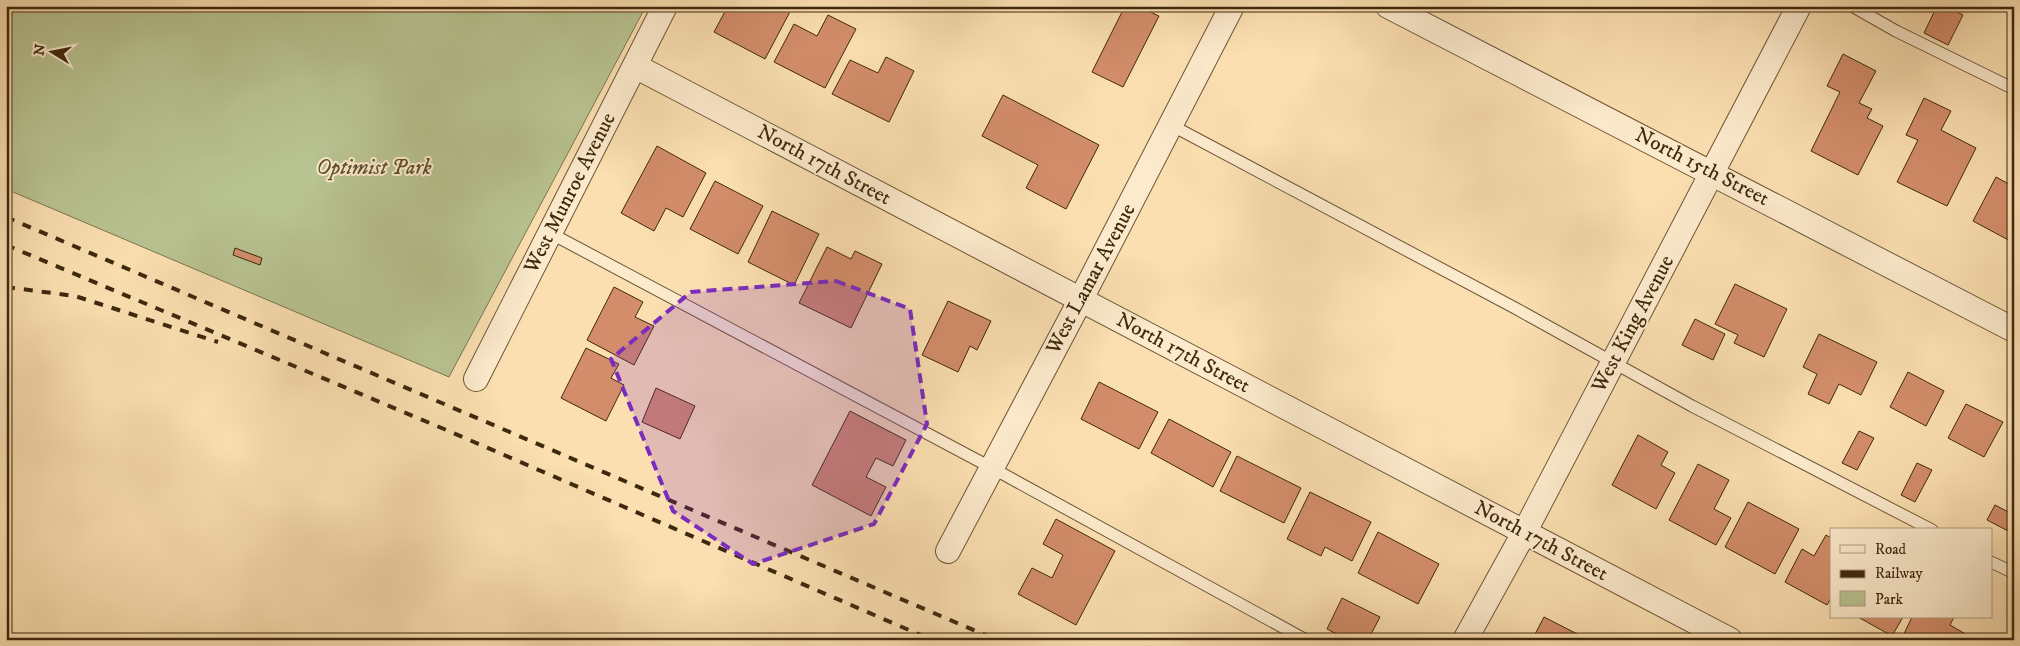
<svg xmlns="http://www.w3.org/2000/svg" width="2020" height="646" font-family="'IM FELL DW Pica',serif">
<style>
.green{fill:#b8c391;stroke:#7b764f}
.building{fill:#d38d6a;stroke:#3e290d}
.lines{fill:none;stroke-linecap:round;stroke-linejoin:round}
.lane-casing{stroke:#6d5636;stroke-width:13}
.street-casing{stroke:#6d5636;stroke-width:26}
.lane{stroke:#fceacc;stroke-width:11}
.street{stroke:#fceacc;stroke-width:24}
.rail{stroke:#3e290d;stroke-width:4;stroke-dasharray:9 9;stroke-linecap:butt}
.marked{fill:#7b2cbf;fill-opacity:0.2;stroke:#7b2cbf;stroke-width:4;stroke-dasharray:10 6;stroke-linejoin:round}
.labels{text-anchor:middle;dominant-baseline:central;stroke-width:4;stroke-linejoin:round;paint-order:stroke}
.street-label{font-size:21px;fill:#3e290d;stroke:#fceacc}
.park-label{font-size:21px;font-style:italic;fill:#5c502e;stroke:#fceacc}
</style>
<rect width="100%" height="100%" fill="#fbdfb1"/>
<filter id="stains"><feTurbulence type="fractalNoise" baseFrequency=".004" numOctaves="4"/><feColorMatrix values="0 0 0 0 .2 0 0 0 0 .09 0 0 0 0 .02 0 0 0 .5 -.17"/></filter>
<radialGradient id="worn" r=".72"><stop offset=".6" stop-color="#630" stop-opacity="0"/><stop offset="1" stop-color="#630" stop-opacity=".3"/></radialGradient>
<polygon class="green" points="6,6 646,6 449,377 6,189"/>
<g class="building">
<polygon points="728,6 793,6 765,59 714,32"/>
<polygon points="1125,6 1148,6 1146,10 1159,16 1123,87 1092,72"/>
<polygon points="1937,6 1945,6 1963,15 1948,45 1924,33"/>
<polygon points="828,15 856,29 825,88 774,62 794,24 817,36"/>
<polygon points="1843,54 1876,71 1859,103 1872,109 1867,118 1883,126 1858,175 1811,151 1840,92 1827,86"/>
<polygon points="886,57 914,71 889,122 832,94 850,60 878,73"/>
<polygon points="1003,95 1099,145 1066,209 1026,188 1038,165 982,136"/>
<polygon points="1924,98 1951,111 1941,130 1976,148 1947,206 1897,182 1918,140 1906,135"/>
<polygon points="657,146 706,173 683,217 666,208 654,231 621,213"/>
<polygon points="1996,177 2014,187 2014,243 1973,221"/>
<polygon points="715,181 763,206 738,254 690,229"/>
<polygon points="772,211 819,234 794,285 748,262"/>
<polygon points="827,247 851,259 855,251 882,264 851,328 799,303"/>
<polygon points="235,248 262,258 260,265 233,255"/>
<polygon points="1735,284 1787,309 1764,357 1734,343 1738,335 1715,324"/>
<polygon points="614,287 643,302 635,317 654,326 634,365 587,340"/>
<polygon points="948,301 991,321 977,350 970,346 958,372 922,355"/>
<polygon points="1695,319 1725,334 1713,360 1682,345"/>
<polygon points="1819,334 1877,362 1861,395 1839,384 1829,404 1808,394 1817,374 1803,367"/>
<polygon points="586,348 619,364 611,378 624,385 606,421 561,398"/>
<polygon points="1908,372 1944,391 1926,426 1890,407"/>
<polygon points="1099,382 1158,412 1139,449 1081,419"/>
<polygon points="656,388 695,406 680,439 642,422"/>
<polygon points="1966,404 2003,422 1984,457 1948,438"/>
<polygon points="850,411 906,440 893,466 876,458 866,477 886,487 871,516 812,485"/>
<polygon points="1169,419 1231,452 1213,487 1151,453"/>
<polygon points="1859,431 1874,438 1857,470 1842,463"/>
<polygon points="1638,435 1668,452 1661,465 1675,473 1656,509 1612,485"/>
<polygon points="1237,456 1301,488 1284,523 1220,491"/>
<polygon points="2014,456 2014,471 2008,468"/>
<polygon points="1917,463 1932,470 1915,502 1901,495"/>
<polygon points="1698,464 1729,480 1714,509 1731,518 1716,545 1669,520"/>
<polygon points="1310,492 1371,522 1352,561 1325,547 1321,556 1287,539"/>
<polygon points="1748,502 1799,529 1775,574 1725,547"/>
<polygon points="1995,505 2014,515 2014,534 1987,520"/>
<polygon points="1056,519 1115,551 1076,625 1018,594 1032,568 1052,578 1063,555 1043,544"/>
<polygon points="1378,532 1439,564 1418,604 1358,573"/>
<polygon points="1826,535 1831,538 1831,598 1827,605 1785,582 1802,549 1814,556"/>
<polygon points="1342,598 1380,617 1368,640 1348,640 1327,629"/>
<polygon points="1544,617 1589,640 1532,640"/>
<polygon points="1858,617 1903,617 1892,636"/>
<polygon points="1912,617 1954,617 1950,625 1967,635 1965,640 1901,640"/>
</g>
<g class="lines">
<g class="lane-casing">
<g id="lane">
<polyline points="1852,6 1896,31 2014,89"/>
<polyline points="1171,125 1515,308 1692,406 1932,530"/>
<polyline points="550,233 992,468 1306,640"/>
<polyline points="1991,562 2014,573"/>
</g>
</g>
<g class="street-casing">
<g id="street">
<polyline points="1388,6 2014,330"/>
<polyline points="635,66 1730,640"/>
<polyline points="476,379 665,6"/>
<polyline points="948,551 1081,299 1232,6"/>
<polyline points="1465,640 1524,533 1799,6"/>
</g>
</g>
<use href="#lane" class="lane"/>
<use href="#street" class="street"/>
<g class="rail">
<polyline points="6,217 997,640"/>
<polyline points="6,245 444,429 932,640"/>
<polyline points="6,287 75,296 218,342"/>
</g>
</g>
<path class="marked" d="M 836,281 L 910,309 L 927,424 L 874,524 L 753,564 L 673,511 L 611,359 L 691,292 Z"/>
<g class="labels">
<g class="street-label">
<text transform="translate(824 165) rotate(28)">North 17th Street</text>
<text transform="translate(1702 167) rotate(27)">North 15th Street</text>
<text transform="translate(570 193) rotate(-63)">West Munroe Avenue</text>
<text transform="translate(1091 279) rotate(-62)">West Lamar Avenue</text>
<text transform="translate(1633 324) rotate(-62)">West King Avenue</text>
<text transform="translate(1183 353) rotate(28)">North 17th Street</text>
<text transform="translate(1541 541) rotate(28)">North 17th Street</text>
</g>
<g class="park-label">
<text x="374" y="168">Optimist Park</text>
</g>
</g>
<rect width="2020" height="646" fill="none" stroke="#fbdfb1" stroke-width="25"/>
<rect x="8" y="8" width="2005" height="631" fill="none" stroke="#3e290d" stroke-width="2.5"/>
<rect x="12" y="12" width="1995" height="621" fill="none" stroke="#3e290d"/>
<rect x="1830" y="528" width="162" height="90" fill="#fceacc" stroke="#b09d80"/>
<rect x="1840" y="545" width="25" height="8" fill="#fceacc" stroke="#b09d80"/>
<text x="1875" y="554" font-size="15" fill="#3e290d">Road</text>
<rect x="1840" y="570" width="25" height="8" fill="#3e290d" stroke="#b09d80"/>
<text x="1875" y="578" font-size="15" fill="#3e290d">Railway</text>
<rect x="1840" y="591" width="25" height="15" fill="#b8c391" stroke="#b09d80"/>
<text x="1875" y="604" font-size="15" fill="#3e290d">Park</text>
<g transform="translate(52 52) rotate(280)" stroke="#fceacc" stroke-width="4" paint-order="stroke">
<path d="M0-4L9 19L0 12L-9 19Z" fill="#3e290d"/>
<text y="-8" font-size="14" font-weight="bold" text-anchor="middle" fill="#3e290d">N</text>
</g>
<rect width="100%" height="100%" filter="url(#stains)"/>
<rect width="100%" height="100%" fill="url(#worn)"/>
</svg>
